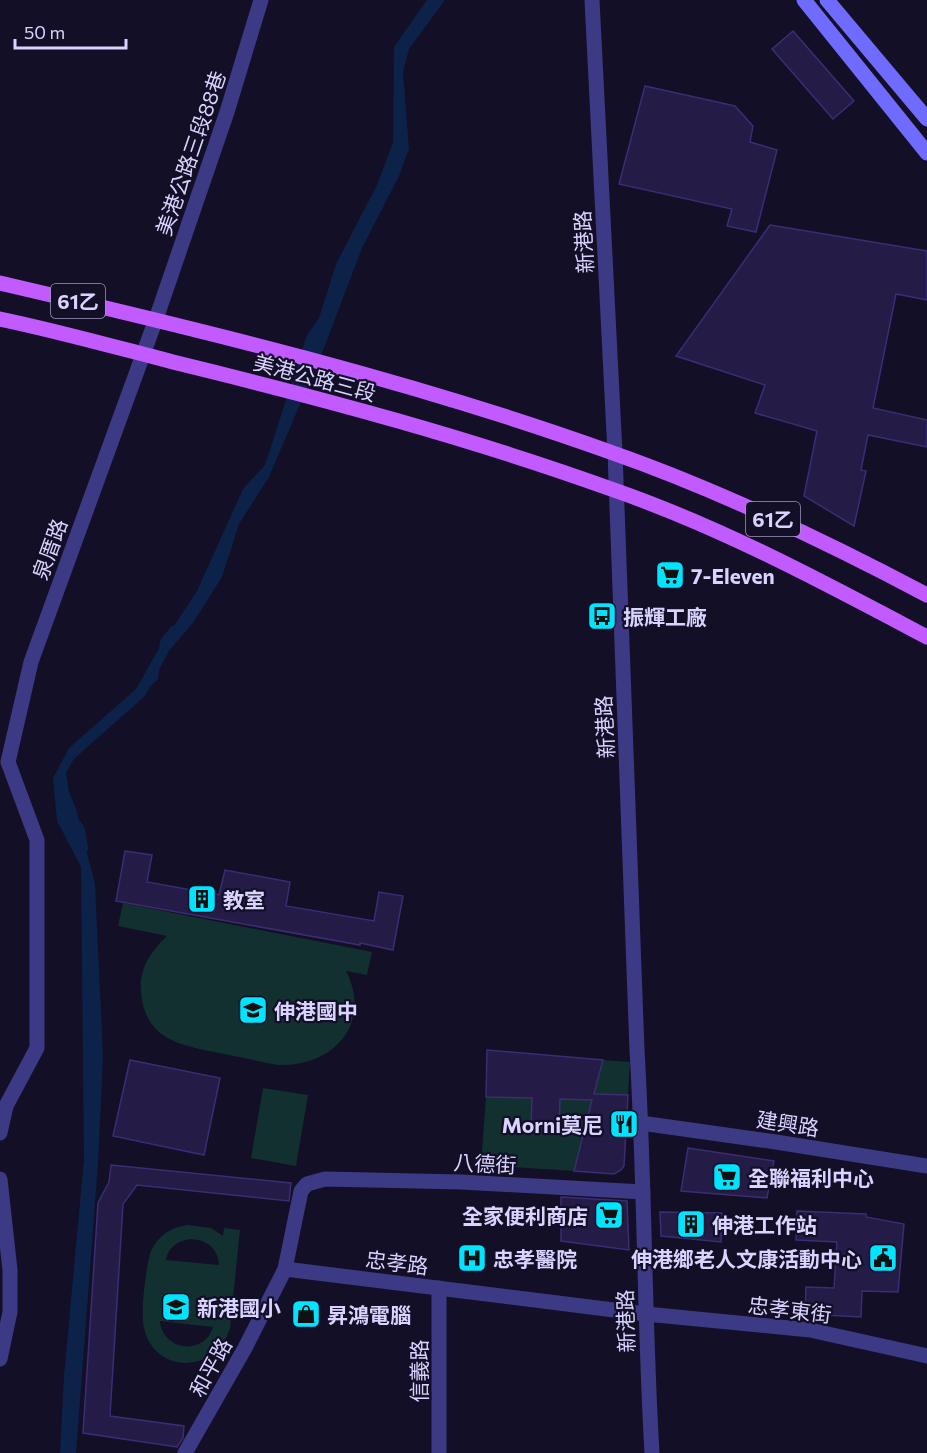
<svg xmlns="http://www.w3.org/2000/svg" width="927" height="1453" font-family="Commissioner,'Noto Sans TC',sans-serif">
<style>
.green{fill:#12302f;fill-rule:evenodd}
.water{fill:#0c2248}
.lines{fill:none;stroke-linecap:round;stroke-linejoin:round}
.stream{stroke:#0c2248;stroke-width:4.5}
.building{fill:#241b47;stroke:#3b2d73;stroke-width:1.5}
.minor{stroke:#3d3a85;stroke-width:15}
.tertiary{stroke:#3d3a85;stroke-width:15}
.secondary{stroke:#6f6bff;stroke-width:15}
.primary{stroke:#c25bff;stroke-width:15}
.labels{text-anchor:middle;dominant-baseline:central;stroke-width:4.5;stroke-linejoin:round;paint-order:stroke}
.shield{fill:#130f26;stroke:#9e99be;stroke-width:1.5}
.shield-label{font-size:20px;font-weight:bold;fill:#d9d4ff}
.street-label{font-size:21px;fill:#d9d4ff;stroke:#130f26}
.poi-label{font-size:21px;font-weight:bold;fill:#d9d4ff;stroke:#130f26;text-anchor:start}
</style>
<rect width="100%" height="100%" fill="#130f26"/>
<g class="green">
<path d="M 123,903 L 372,952 L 367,975 L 346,971 C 373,1024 333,1067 278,1065 C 258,1061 239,1057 219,1053 C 180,1045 145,1040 141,992 C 139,968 151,951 167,936 L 118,926 Z"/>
<polygon points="603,1060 630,1062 628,1095 594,1094"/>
<polygon points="263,1088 308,1095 296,1166 251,1158"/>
<polygon points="486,1097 592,1100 574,1171 481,1165"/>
<path d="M 188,1225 L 211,1228 L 223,1236 L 224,1228 L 240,1230 L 230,1328 C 216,1374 155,1375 144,1328 C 140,1313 146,1266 151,1251 C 159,1235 171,1227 188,1225 ZM 190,1239 C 207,1240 218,1248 219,1265 L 166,1260 C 168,1247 178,1241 190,1239 ZM 160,1322 L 160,1321 L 213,1327 C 204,1356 164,1351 160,1322 Z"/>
</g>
<polygon class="water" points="427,0 445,0 409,49 403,72 409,149 399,176 362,248 326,343 269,477 239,524 222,577 193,623 169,651 145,696 74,759 66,773 69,792 76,809 95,884 103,1056 98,1164 76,1453 60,1453 64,1376 84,1159 81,867 57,821 53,778 69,748 136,689 155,655 197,591 243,489 265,465 307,335 319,318 336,264 377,185 393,142 394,47"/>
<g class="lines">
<g class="stream">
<polyline points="161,649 163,640 173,628"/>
<polyline points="149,684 156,678 157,669"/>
<polyline points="79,823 83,830 86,849"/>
</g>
</g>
<g class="building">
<polygon points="793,31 854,101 833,119 772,49"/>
<polygon points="645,86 735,106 753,126 750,142 777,150 756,232 727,226 732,209 619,184"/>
<polygon points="770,225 927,251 927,300 896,294 873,408 927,420 927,447 868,435 861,470 866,471 854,526 804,496 817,431 755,413 765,385 676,356"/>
<polygon points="125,851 152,855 147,882 219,895 225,870 290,882 286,906 374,921 379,892 403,896 393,950 360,943 360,945 116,901"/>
<polygon points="487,1050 603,1060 594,1094 628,1095 624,1166 621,1170 614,1174 574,1171 592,1100 560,1099 559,1128 531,1127 532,1098 486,1097"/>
<polygon points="130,1060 220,1078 204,1155 113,1136"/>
<polygon points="688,1148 774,1161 767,1198 681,1191"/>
<polygon points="111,1165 291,1183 289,1201 137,1185 123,1204 110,1416 184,1426 183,1438 177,1447 83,1433 98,1203 109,1182"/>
<polygon points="561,1197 627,1201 629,1250 561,1241"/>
<polygon points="797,1211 866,1214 866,1217 904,1224 898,1292 862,1291 861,1317 805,1314 806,1287 834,1288 837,1242 796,1240"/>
<polygon points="660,1212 722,1213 721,1242 661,1236"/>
</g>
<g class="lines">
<g class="minor">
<polyline points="641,1123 776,1142 927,1166"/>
<polyline points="285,1269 646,1314 810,1330 927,1356"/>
<polyline points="185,1453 245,1348 285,1269 301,1191 307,1184 325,1179 461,1182 643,1192"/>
<polyline points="439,1453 439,1288"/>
</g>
<g class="tertiary">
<path d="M 592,0 L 615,453 L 637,1050 C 645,1184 644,1319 652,1453"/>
<polyline points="0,1133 6,1106 37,1048 37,840 8,762 31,662 156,319 227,112 261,0"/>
<polyline points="0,1179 10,1270 10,1312 0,1359"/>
</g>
<g class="secondary">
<polyline points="804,0 927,153"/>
<polyline points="827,0 927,119"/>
</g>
<g class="primary">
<path d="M 0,283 C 206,331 413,381 613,453 C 721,491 825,541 927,595"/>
<path d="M 0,319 C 58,331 115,347 173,362 C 321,398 470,438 614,490 C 723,528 825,583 927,637"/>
</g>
</g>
<defs>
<g id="supermarket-square" transform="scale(1.5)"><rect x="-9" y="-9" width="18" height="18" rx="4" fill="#00e5ff" stroke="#130f26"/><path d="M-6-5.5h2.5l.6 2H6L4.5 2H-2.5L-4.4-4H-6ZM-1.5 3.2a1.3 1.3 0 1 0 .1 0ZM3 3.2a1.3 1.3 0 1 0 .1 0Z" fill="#111"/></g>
<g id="bus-square" transform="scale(1.5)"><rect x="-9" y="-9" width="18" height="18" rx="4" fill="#00e5ff" stroke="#130f26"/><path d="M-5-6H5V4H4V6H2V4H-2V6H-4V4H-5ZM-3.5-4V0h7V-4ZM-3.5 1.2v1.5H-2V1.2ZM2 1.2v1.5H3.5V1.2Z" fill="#111"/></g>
<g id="building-square" transform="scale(1.5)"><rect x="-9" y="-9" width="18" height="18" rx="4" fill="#00e5ff" stroke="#130f26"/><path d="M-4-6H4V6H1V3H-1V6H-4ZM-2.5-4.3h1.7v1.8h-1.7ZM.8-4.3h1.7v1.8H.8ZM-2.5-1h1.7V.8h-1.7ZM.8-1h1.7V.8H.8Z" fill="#111"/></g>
<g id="school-square" transform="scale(1.5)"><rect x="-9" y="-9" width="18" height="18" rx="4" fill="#00e5ff" stroke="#130f26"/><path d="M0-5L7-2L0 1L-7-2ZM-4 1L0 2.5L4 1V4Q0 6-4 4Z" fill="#111"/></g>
<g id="restaurant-square" transform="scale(1.5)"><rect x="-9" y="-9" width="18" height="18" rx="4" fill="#00e5ff" stroke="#130f26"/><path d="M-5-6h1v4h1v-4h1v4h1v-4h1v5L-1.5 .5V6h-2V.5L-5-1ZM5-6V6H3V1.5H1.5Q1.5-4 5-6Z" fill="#111"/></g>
<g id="hospital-square" transform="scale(1.5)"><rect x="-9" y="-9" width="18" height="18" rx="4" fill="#00e5ff" stroke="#130f26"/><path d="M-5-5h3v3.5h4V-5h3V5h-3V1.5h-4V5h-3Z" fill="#111"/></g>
<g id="civic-square" transform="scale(1.5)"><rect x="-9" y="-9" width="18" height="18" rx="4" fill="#00e5ff" stroke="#130f26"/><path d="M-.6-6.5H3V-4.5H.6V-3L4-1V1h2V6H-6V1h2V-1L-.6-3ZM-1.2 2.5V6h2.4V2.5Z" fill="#111"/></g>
<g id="shop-square" transform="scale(1.5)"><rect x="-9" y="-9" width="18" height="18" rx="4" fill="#00e5ff" stroke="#130f26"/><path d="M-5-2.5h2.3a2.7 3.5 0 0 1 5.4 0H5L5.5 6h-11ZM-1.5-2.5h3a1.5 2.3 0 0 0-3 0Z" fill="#111"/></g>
</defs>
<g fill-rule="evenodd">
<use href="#supermarket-square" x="670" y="575"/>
<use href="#bus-square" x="602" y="616"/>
<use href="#building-square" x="202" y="899"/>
<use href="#school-square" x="253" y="1010"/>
<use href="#restaurant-square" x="624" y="1124"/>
<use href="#supermarket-square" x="727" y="1177"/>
<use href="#supermarket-square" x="609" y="1215"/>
<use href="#building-square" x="691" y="1224"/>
<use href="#hospital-square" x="472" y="1258"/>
<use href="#civic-square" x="883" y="1258"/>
<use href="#school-square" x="176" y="1307"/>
<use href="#shop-square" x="306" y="1314"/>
</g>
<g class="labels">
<g class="shield">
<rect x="51" y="284" width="54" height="34" rx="4.5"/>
<rect x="746" y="502" width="54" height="34" rx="4.5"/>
</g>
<g class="shield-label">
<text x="78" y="301">61乙</text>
<text x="773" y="519">61乙</text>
</g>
<g class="street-label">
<text transform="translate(190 153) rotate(-71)">美港公路三段88巷</text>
<text transform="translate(583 242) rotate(-93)">新港路</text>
<text transform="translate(315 377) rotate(15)">美港公路三段</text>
<text transform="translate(49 549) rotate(-70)">泉厝路</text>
<text transform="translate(604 727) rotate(-93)">新港路</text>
<text transform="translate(788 1123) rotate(9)">建興路</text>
<text transform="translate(485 1163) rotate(3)">八德街</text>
<text transform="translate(397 1262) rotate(7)">忠孝路</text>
<text transform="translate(790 1309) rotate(7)">忠孝東街</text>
<text transform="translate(625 1321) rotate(-92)">新港路</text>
<text transform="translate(210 1367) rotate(-61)">和平路</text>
<text transform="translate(418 1371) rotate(-90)">信義路</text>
</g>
<g class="poi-label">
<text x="691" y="575">7-Eleven</text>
<text x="623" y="616">振輝工廠</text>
<text x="223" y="899">教室</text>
<text x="274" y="1010">伸港國中</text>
<text x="603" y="1124" text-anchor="end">Morni莫尼</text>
<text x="748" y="1177">全聯福利中心</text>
<text x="588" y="1215" text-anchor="end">全家便利商店</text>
<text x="712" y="1224">伸港工作站</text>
<text x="493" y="1258">忠孝醫院</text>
<text x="862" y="1258" text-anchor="end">伸港鄉老人文康活動中心</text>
<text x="197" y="1307">新港國小</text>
<text x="327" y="1314">昇鴻電腦</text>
</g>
</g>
<path d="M15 39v9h111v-9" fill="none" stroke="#d9d4ff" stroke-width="3"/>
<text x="24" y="39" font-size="18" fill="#d9d4ff" stroke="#130f26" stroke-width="4.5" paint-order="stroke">50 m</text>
</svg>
